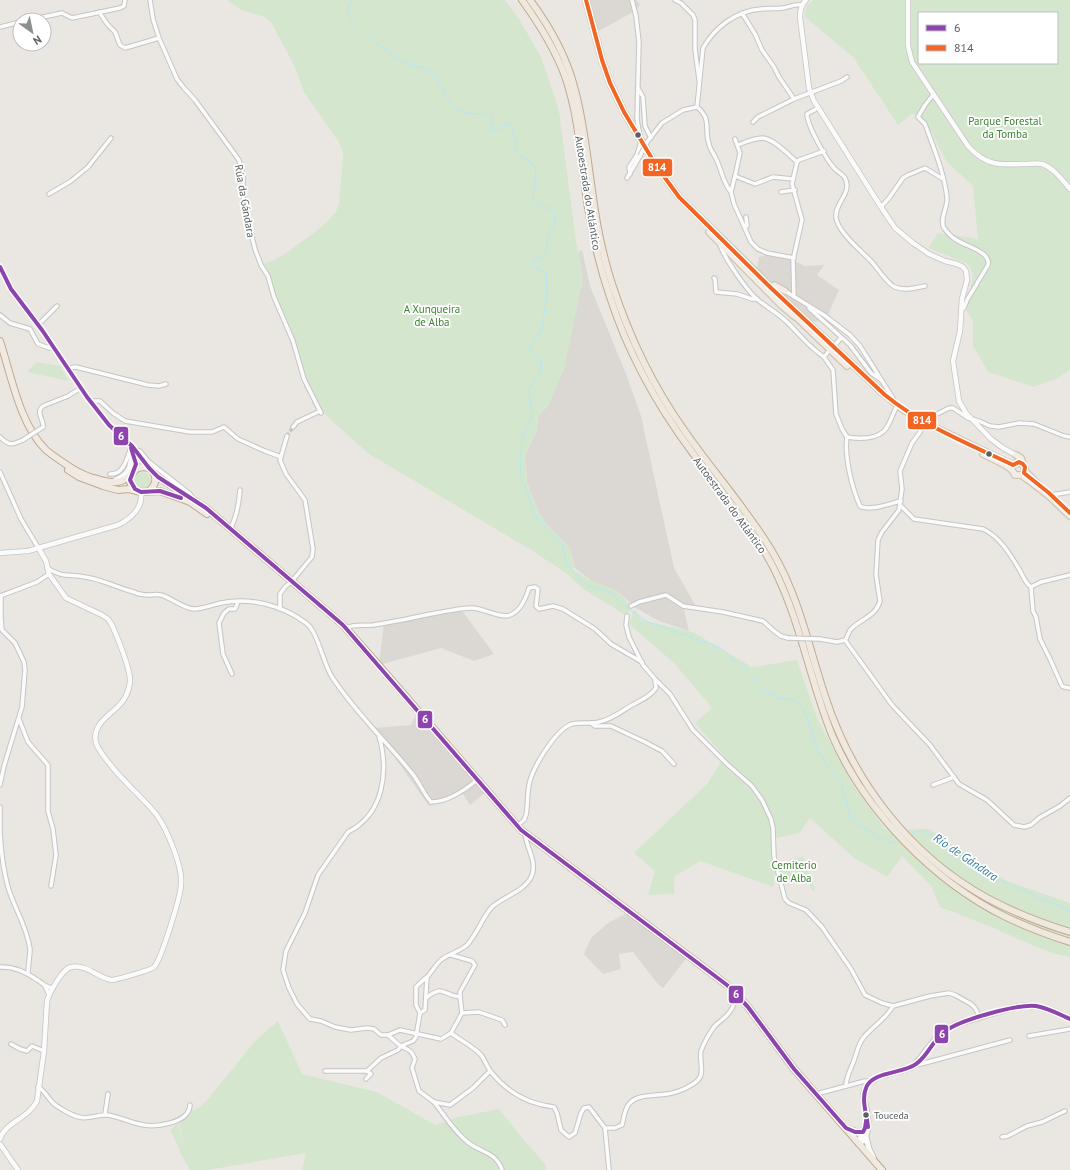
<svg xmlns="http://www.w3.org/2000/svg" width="1070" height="1170" font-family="'PT Sans',sans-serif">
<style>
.industrial{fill:#dbd8d4}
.green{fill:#d5e6ce;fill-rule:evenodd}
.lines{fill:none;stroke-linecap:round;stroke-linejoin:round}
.stream{stroke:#b5e7f7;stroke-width:1}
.minor-tunnel{stroke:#c6c5c3;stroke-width:3.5;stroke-dasharray:3.5 2;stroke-linecap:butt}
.minor-casing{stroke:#c5c5c4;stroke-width:5.5}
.tertiary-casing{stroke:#c5c5c4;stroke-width:6}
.secondary-casing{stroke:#c5c5c4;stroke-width:7}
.primary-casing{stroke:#d2c3b0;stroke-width:8}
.trunk-casing{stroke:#c1a990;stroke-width:8}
.motorway-casing{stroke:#c1a990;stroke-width:8}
.minor{stroke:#fcfbfb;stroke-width:3.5}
.tertiary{stroke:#fcfbfb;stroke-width:4.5}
.secondary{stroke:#fcfbfb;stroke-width:5}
.primary{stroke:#f2ede6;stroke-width:5.5}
.trunk{stroke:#f0eae2;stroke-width:6}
.motorway{stroke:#eee8df;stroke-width:6}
.minor-bridge-casing{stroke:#c5c5c4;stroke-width:5.5;stroke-linecap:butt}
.minor-bridge{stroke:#fcfbfb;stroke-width:3.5}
.bus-1-casing{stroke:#fff;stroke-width:7}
.bus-2-casing{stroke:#fff;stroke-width:7}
.bus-1{stroke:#8e44ad;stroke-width:4}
.bus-2{stroke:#f26522;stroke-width:4}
.bus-dot{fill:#595f62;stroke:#fff;stroke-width:1.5}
.labels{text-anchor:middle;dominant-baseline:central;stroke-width:3.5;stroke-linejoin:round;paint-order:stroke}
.bus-label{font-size:10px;fill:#595f62;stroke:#fff;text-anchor:start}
.park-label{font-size:11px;fill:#3c8131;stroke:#fff}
.street-label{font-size:11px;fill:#595f62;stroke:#fff}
.water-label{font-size:12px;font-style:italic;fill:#357da1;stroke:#fff}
.line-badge{stroke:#fff;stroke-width:1.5}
.badge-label{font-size:11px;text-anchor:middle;font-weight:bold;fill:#fff}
</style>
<rect width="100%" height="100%" fill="#eae7e3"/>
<g class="industrial">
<polygon points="586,0 636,0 640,5 635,11 595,33"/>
<polygon points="582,250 590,286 626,374 641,416 674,568 697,608 683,606 689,631 659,621 636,608 617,591 592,581 575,568 570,548 548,526 539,513 527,482 525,455 537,430 539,395 573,258"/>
<polygon points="770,254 793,260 805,266 824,265 817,275 839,290 827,317 815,322 803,319 756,272 759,257"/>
<polygon points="460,608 494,654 474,661 441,648 379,665 384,623"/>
<polygon points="418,711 487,791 470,805 463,794 429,806 374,728 411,725"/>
<polygon points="629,912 688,956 663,988 657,983 633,952 619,954 621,969 603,974 584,954 591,938 608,923"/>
</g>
<g class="green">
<polygon points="227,0 505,0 519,19 541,57 555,98 559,111 576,241 580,259 583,279 564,369 552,396 550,404 538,417 537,430 525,455 527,482 539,513 548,526 570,548 575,568 572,569 592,581 617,591 631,606 627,616 582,588 567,574 533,551 369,454 332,421 321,410 316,399 311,391 311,388 306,380 298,355 278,307 269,275 264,264 282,256 311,235 327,222 336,212 339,204 343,156 342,148 338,141 304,92 294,65 271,22 265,17 241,10"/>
<path d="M 813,0 L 1070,0 L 1070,370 L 1056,379 L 1033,387 L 988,372 L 973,345 L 973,321 L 966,310 L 973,275 L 968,264 L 928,248 L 938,233 L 978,239 L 973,186 L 946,161 L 930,129 L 921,116 L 912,114 L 898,125 L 853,57 L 805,17 L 806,6 ZM 919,13 L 1057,13 L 1057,63 L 919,63 Z"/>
<polygon points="37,362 60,366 69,381 27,372"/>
<circle cx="142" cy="480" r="8"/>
<polygon points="634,609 642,620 693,632 752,667 797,660 817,718 853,785 886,830 929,829 1007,881 1070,903 1070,957 1051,953 986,925 940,907 932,887 902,856 887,877 854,858 810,818 800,833 776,838 774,887 700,861 674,877 674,894 648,895 655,871 634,853 708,783 724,756 695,723 712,708 674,663 629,624"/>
<polygon points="803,856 815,890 812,891 808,878 786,885 778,865"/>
<polygon points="278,1021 302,1074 377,1092 435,1125 458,1117 499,1109 523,1139 546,1165 546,1170 302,1170 306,1153 208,1170 189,1170 188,1165 187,1166 170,1130 178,1123 184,1149 178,1116 200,1107 208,1099 256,1040"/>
</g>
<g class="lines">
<g class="stream">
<path d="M 352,0 C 350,3 347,7 348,11 C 348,25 391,54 403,61 C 411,65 422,66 429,71 C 444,82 445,103 457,110 C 462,112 473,114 478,114 C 485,113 489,108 494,115 L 490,127 L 493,131 L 502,127 L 505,124 L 511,124 L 516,141 L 515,148 L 517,153 L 532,163 L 536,170 L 533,201 C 539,207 549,206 555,213 C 556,221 553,226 549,234 C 547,239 547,247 547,253 L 545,255 L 534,260 L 532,264 L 535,267 L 546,272 L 547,293 L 542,329 L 529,349 L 541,359 L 540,373 L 529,389 L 532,418 L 522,437 L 520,474 L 537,519 L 548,531 L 562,543 L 567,565 L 580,580 L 592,587 L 613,593 L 621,604 L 648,622 L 719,647 L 752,675 L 765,691 L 779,698 L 794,700 L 802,707 L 808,720 L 817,749 L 826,764 L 841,783 L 851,818 L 880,838 L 892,843 L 896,841"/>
<polyline points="912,833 919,831 927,832 995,878 1070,911"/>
</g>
<polyline class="minor-tunnel" points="287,436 293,427"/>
<g class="minor-casing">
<g id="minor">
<polyline points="150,0 153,19 159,38 177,79 184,88 195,100 239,160 243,176 243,193 245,210 255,249 261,265 268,276 274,297 293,341 304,379 321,413"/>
<polyline points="675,0 681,3 693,15 695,20 695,49 699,80"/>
<polyline points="99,12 108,25 115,32 120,45 125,48 159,38"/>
<polyline points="742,13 755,34 762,50 774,67 779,77 794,99"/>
<polyline points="29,20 62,13 72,18 120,8 124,6 125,0"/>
<polyline points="0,27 20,22"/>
<polyline points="638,88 643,97 645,126 651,138"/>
<path d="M 933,95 L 925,105 L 918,117 L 925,124 C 933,146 945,175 947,198 C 948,207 939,219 944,228 C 947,232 950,236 955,239 C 964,246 991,251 988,265 L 967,300 L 964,308 L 961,309"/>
<path d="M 697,107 L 703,48 C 715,27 736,11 761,9 C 768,8 776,9 783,8 C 790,7 794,4 801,5"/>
<path d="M 818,108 L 807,114 C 807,125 826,159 834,168 C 837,172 843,174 845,178 C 853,193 834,203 836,218 C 837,223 840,228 843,232 C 851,243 861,251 870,260 C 877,267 887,284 895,287 C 905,291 915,288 925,286"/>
<polyline points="753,122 758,117 794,99 841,81 847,77"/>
<path d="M 647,142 L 662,123 L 683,110 L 697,107 C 712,119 704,129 709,144 C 710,150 715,155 717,161 C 722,171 723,183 731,192 L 735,176 L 755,184 L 773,177 L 793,179"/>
<path d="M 738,145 C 745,142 755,138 763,138 C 774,139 789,155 797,162 L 799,160 L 824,151"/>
<polyline points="630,174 629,167 637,155 641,142 637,119 639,42 636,16 632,0"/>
<polyline points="735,176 740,153 735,139"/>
<polyline points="627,178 640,156"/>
<polyline points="731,192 734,204 751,242 758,249 767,253 794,258"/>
<polyline points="781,192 795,190"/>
<polyline points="49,194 71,181 88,167 111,138"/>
<polyline points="881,207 889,198 903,178 908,175 925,168 943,179"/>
<polyline points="745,228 747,226 746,217"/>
<path d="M 720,245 C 725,259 747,291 758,300 C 768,308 779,314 788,323 C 800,335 809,347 824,357"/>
<polyline points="714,278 715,279 716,292 737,294 752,299 757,299"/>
<polyline points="785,291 824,315 850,335 860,346 894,400"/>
<polyline points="794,297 793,260 802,220 792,184 797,162"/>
<polyline points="809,308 850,345 871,373 880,379"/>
<polyline points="0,315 10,323 30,329 38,344 49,348 54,347"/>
<polyline points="38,325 57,306"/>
<polyline points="835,345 841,338"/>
<polyline points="828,352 824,357 833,370 836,414 842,429 847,437"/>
<polyline points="68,368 76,367 148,385 159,386 166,384"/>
<polyline points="90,401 100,401 113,413 125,421 190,432 212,432 224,427 238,439 265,451 281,457"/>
<path d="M 896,408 C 892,415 890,425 884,431 C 874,440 859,439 847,437 C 844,456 852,488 860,506 C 869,512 891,503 901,501"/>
<polyline points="929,418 949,408 953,408 968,418 979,421 990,426 999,427 1019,423 1034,424 1064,436 1070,437"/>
<path d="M 43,427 C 44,419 35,413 43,406 L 68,396 L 81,388"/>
<polyline points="293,427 297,422 320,411"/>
<path d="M 0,437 C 9,446 12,445 23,440"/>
<polyline points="135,449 140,451 149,462 190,494 192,497"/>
<polyline points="0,472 21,519 39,549"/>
<path d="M 110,474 C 124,475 127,458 131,447"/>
<polyline points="1051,495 1070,492"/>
<path d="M 901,506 L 914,519 L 983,529 C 999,536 1010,554 1019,569 C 1023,575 1024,582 1031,587 L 1033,611 L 1036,617 L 1040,639 L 1050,659 L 1062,686 L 1064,687 L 1070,688"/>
<path d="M 230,529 C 237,517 239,503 240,490"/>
<path d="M 47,568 C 63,578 68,574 85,577 C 101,579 118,588 134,592 C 138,594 144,595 149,595 C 153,595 157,594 161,595 C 172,598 182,608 194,609 C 203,609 212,605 221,603 C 250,597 282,605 306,623 C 318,632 323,663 332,677 C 355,712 385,740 411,772 C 419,781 423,793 431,802 C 448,802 465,790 477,780"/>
<polyline points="1031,587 1041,582 1070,575"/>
<polyline points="0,596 37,582 49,574"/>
<polyline points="631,606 639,602 666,595 683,606 723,612 763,621 774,631 781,636 788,638"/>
<polyline points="280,609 280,594 285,587 292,581 312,557 313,549 305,500 286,474 280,460 287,436"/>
<polyline points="627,616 626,625 629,637 643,665 655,679 670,694 693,730 727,764 752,786 762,800 771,819 773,828 774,857 785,899 789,903 806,910 822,927 851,969 865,995 882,1003 893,1006 930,996 949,993 955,995 971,1004 975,1008 980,1017"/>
<path d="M 346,628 C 354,624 363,626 373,625 C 394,622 415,617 436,613 C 448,611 460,608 472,608 C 483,608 501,619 510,615 C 521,611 526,598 529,588 L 535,587 L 538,589 L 536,606 L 539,609 L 553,606 L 563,609 L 595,629 L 611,644 L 642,662"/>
<path d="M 820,639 L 837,642 L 845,640 C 848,637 848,632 851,629 C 861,619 876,616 880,601 L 876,575 L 878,540 L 882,532 L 899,510 L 902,489 L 900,471 L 912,443 L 920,432"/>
<polyline points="845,640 892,705 930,745 959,784 987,800 1014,825 1024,827 1031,825 1039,818 1060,806 1070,798"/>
<polyline points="232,674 223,654 219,623 224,613 229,609 235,609 238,602"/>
<polyline points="19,719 28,742 48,765 48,811 53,829 56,855 51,886"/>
<polyline points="591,723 595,726 611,726 645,742 662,751 674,764"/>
<path d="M 379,736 C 389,771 384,814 348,832 L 318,875 L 305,913 L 286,951 L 283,970 L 289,988 L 297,1004 L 310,1019 L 321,1021 L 335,1027 L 351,1030 L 367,1028 L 374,1029 L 381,1035 L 388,1035 L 400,1030 L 441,1039 L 451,1033 L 462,1013 L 460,997 L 460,992 L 475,965 L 472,961 L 451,955"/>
<polyline points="0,785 4,766 22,707 25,670 24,662 15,643 2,630 1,618 1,596"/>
<polyline points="933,785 954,777"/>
<polyline points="0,807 0,831"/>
<path d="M 517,826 L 524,820 L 526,815 C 528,805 527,795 529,785 C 532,768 556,729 572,724 C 581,722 590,724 599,722 C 611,720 622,711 632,705 C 640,701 651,696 656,688 L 655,680"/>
<path d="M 0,832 C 1,850 3,869 8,887 C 14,908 27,926 30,949 C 30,957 28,966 28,974"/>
<path d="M 0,967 C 14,966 28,973 39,981 C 44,985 47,988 53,988"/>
<polyline points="45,986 49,995"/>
<path d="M 426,998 C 444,984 442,995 460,997"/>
<polyline points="420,1013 425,1010 427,977"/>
<polyline points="462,1013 479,1012 502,1020 505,1025"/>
<path d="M 451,1033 C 460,1040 474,1047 481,1055 C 485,1060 487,1067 491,1072 C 507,1092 528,1104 554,1107 L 557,1113 L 561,1130 L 569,1137 L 575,1133 L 581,1113 L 584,1108 L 589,1107 L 605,1128"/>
<path d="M 388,1035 C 392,1038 397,1044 401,1046 C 409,1051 410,1048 415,1059 L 412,1068 L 419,1091 L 434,1102 L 450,1105 L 473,1088 L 490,1071"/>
<polyline points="1029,1036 1070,1029"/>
<polyline points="11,1044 20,1049 27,1051 32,1046 44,1051"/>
<polyline points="916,1064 921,1064 1010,1040"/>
<path d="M 325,1071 L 367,1071 L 381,1058 L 398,1050 L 401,1046 L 413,1041 L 416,1037 L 420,1013 L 416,1005 L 416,987 C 419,984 423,980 427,977 C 432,972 435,965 441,960 C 448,954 459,952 467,945 C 478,933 483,916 492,907 C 504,896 526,891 532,875 C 537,860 526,848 525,833"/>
<polyline points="366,1079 371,1074 367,1071"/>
<path d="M 846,1086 C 846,1077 850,1071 853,1063 C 857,1054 857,1045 864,1037 C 873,1026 886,1019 893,1006"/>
<path d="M 38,1087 C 45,1091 47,1097 53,1103 C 57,1107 73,1116 79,1117 C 88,1120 98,1114 107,1115 C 118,1116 128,1122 139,1124 C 154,1128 189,1124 190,1105"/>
<polyline points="820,1093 865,1081 870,1082"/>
<path d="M 434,1102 C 445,1116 455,1133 469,1143 C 482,1153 496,1152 502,1170"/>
<polyline points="105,1114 108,1094"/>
<polyline points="1002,1137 1008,1136 1027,1126 1042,1122 1065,1111"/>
<path d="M 609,1170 L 605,1128 L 615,1128 L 622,1125 C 624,1118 624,1110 629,1104 C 637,1094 655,1096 667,1094 C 676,1093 691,1087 698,1080 C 705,1073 699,1061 701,1051 C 704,1043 709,1034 714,1027 C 718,1022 724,1019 728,1014 C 733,1009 735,1002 737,995"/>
</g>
</g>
<g class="tertiary-casing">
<g id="tertiary">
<path d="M 806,0 C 801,5 800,10 800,17 L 809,88 L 814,101 L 881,207 L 895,228 L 913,243 L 929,254 L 945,261 L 957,264 L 963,267 L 966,271 L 967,280 L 962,299 L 960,331 L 953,361 L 959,401 L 966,413 L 991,439 L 1003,448 L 1016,455"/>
<path d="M 908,0 L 908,46 L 912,62 L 968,146 C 986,166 999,165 1024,164 C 1030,164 1037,163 1042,164 C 1054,168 1063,181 1070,189"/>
<polyline points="0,267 11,289 42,330 87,397 109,425 132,446 149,468"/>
<polyline points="133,453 136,461 134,470"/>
<path d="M 115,480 C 130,474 131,465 132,450"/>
<path d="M 0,553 L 28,551 L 118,525 C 132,518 143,508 141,492"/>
<path d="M 0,1139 C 5,1122 28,1119 37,1101 L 44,1051 L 47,1001 C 50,992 62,969 71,967 C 86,964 97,977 111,980 C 116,980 151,970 154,967 C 161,960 181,896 181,884 C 183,867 167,829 156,814 C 143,798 126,784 113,768 C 107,760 99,752 96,743 C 91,723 113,714 122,702 C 127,696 129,689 130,682 C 131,669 118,639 112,625 L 108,619 L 102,615 L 66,598 L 49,574 L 46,561 L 39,549"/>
<polyline points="0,1144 18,1170"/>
</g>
</g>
<g class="secondary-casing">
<g id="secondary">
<polyline points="847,1128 858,1132 864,1130"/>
<polyline points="866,1137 869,1149 873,1157"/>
<path d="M 856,1141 L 859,1143 L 863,1141 C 870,1131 868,1119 866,1108 C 865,1103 863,1098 864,1093 C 869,1071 898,1075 913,1066 C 918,1062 922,1057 925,1052 C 932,1043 939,1034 949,1028 C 961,1022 974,1019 987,1015 C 1022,1004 1036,1000 1070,1019"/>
<polyline points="859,1144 860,1139 865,1128"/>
</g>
</g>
<g class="primary-casing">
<g id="primary">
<polyline points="586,0 602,60 610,83 624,112 657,167 679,197 756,272 771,288 885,395 902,409 928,424 1013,465"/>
<polyline points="709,232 782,306 795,317"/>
<polyline points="772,291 771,288 774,285 785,291"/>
<polyline points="793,314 847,366"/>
<polyline points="983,454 1005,465 1012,470 1015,475 1021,475 1031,482 1049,496 1070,516"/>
<polyline points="1016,455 1021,458 1023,464"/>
<polyline points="1012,467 1016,463 1023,464 1025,469 1024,473 1021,475"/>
<polyline points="1025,471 1038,484"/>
</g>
</g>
<g class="trunk-casing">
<g id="trunk">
<path d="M 0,341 C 11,375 20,425 46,450 C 52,455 58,459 64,463 C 72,469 83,475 93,478 C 109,482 117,486 130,476"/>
<polyline points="68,470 79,477 103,486 118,490 129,489 141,492 160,491 190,502 207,514"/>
<polyline points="137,491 132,486 130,482 130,476 133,472 138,468 143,467 149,468 158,477 206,508 343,625 375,661 521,830 682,951 727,985 737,995 748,1007 794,1069 882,1170"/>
<path d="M 149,491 C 155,485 157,481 154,473"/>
</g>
</g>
<g class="motorway-casing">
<g id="motorway">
<path d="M 522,0 C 540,25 556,50 566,79 C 580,121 581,165 588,208 C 593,238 600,268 610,297 C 628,353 657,405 692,452 C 717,486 744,517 766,554 C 799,610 808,676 832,735 C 864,810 934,882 1006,917 C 1027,927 1048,935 1070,942"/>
<path d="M 530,0 C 550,27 567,57 575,90 C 584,123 587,157 592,190 C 596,222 602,253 612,284 C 629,336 652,385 684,430 C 713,472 747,509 773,553 C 799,597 809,648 825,696 C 852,780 909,855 987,898 C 1013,912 1041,923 1070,932"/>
</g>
</g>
<use href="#minor" class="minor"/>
<use href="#tertiary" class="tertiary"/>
<use href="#secondary" class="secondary"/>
<use href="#primary" class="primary"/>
<use href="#trunk" class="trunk"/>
<use href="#motorway" class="motorway"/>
<g class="minor-bridge-casing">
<g id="minor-bridge">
<polyline points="640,156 647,142"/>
<polyline points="920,432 929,418"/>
<polyline points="23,440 43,427"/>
<polyline points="788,638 820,639"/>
</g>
</g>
<use href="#minor-bridge" class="minor-bridge"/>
<g class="bus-1-casing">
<g id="bus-1">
<polyline points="0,267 11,289 42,330 87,397 109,425 132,446 149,468 158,477 206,508 343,625 521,830 727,985 748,1007 794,1069 846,1128 855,1132 863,1132 865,1128 867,1115"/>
<polyline points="131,448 136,464 130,480 135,489 141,492 160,491 181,498"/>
<path d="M 868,1127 C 867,1115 861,1100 866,1088 C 872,1071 903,1074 916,1064 C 928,1056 932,1041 944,1032 C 959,1020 1017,1004 1036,1006 C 1048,1008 1059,1014 1070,1019"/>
</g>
</g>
<g class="bus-2-casing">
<path id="bus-2" d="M 586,0 L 602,60 L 610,83 L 624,112 L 657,167 L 679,197 L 771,288 L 885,395 C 923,426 969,444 1013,465 L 1019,462 L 1023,464 L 1025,467 L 1024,473 L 1049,493 L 1070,513"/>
</g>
<use href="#bus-1" class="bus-1"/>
<use href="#bus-2" class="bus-2"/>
</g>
<g class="bus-dot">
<circle cx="638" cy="135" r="3.5"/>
<circle cx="989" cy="454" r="3.5"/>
<circle cx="866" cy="1115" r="3.5"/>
</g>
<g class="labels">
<g class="bus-label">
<text x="874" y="1115">Touceda</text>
</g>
<g class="park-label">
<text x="1005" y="121">Parque Forestal<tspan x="1005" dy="13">da Tomba</tspan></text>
<text x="432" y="309">A Xunqueira<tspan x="432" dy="13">de Alba</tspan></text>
<text x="794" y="865">Cemiterio<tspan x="794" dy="13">de Alba</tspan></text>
</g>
<g class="street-label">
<text transform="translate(588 193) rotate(81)">Autoestrada do Atlántico</text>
<text transform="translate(245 201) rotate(80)">Rúa da Gándara</text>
<text transform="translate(730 505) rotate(54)">Autoestrada do Atlántico</text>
</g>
<g class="water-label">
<text transform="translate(966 857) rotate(34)">Río de Gándara</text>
</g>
</g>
<g class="line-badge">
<rect x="642" y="158" width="31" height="19" rx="4" fill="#f26522"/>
<rect x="907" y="411" width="30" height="19" rx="4" fill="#f26522"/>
<rect x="113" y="426" width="16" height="20" rx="4" fill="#8e44ad"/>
<rect x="417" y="710" width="16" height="19" rx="4" fill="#8e44ad"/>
<rect x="728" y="985" width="16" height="19" rx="4" fill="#8e44ad"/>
<rect x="934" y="1024" width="15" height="20" rx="4" fill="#8e44ad"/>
</g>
<g class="badge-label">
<text x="657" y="171">814</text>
<text x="922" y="424">814</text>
<text x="121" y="440">6</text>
<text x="425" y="723">6</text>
<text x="736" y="998">6</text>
<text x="942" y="1038">6</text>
</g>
<rect x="918" y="12" width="140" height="52" fill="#ffffff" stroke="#bdbfc0"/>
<rect x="926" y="25" width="20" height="6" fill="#8e44ad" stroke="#bdbfc0"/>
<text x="954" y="32" font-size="12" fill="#595f62">6</text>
<rect x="926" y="45" width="20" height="6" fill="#f26522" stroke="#bdbfc0"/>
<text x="954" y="52" font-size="12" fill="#595f62">814</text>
<g transform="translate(32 32) rotate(147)"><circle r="19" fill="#ffffff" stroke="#bdbfc0"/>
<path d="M0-3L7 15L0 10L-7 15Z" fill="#8c8f8f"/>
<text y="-6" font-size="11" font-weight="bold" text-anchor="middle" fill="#595f62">N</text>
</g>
</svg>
